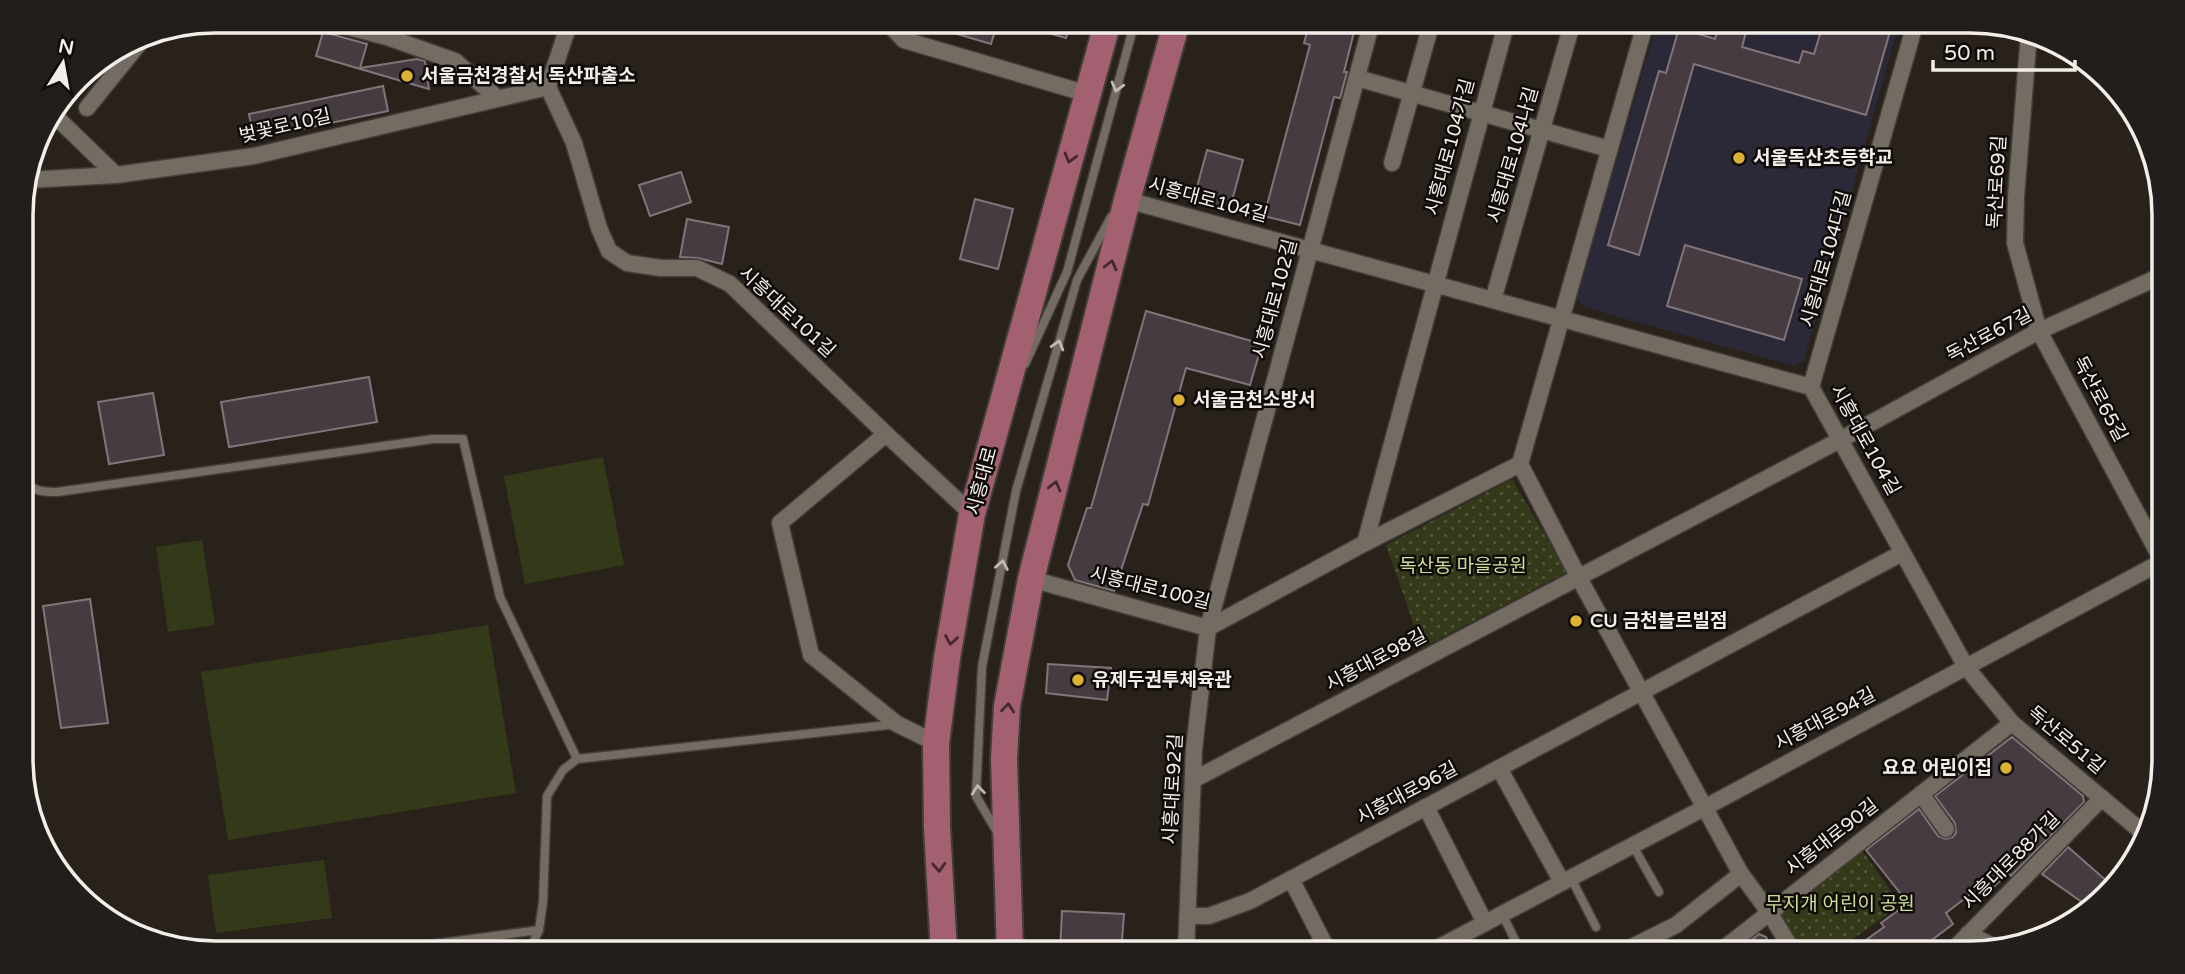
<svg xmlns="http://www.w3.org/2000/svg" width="2185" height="974" font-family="'Varela Round','Noto Sans KR',sans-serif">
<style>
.education{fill:#2b2838}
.grass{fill:#343919}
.park{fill:url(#park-dots)}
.building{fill:#463b40;stroke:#81757a;stroke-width:2}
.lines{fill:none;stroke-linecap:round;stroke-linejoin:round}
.service-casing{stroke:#433d38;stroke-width:11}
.minor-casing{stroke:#433d38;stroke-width:19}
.primary-casing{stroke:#433d38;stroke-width:30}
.service{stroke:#746c63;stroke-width:8}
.minor{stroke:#746c63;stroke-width:16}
.primary{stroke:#a36070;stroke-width:26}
.oneway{stroke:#c0bab4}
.oneway2{stroke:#43292d}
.poi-dot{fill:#ddb133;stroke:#0f0c09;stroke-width:2.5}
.labels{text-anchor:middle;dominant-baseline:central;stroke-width:5;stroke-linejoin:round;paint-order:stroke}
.poi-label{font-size:19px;font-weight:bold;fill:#f3eeea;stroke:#0f0c09;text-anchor:start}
.street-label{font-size:19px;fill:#f3eeea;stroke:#0f0c09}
.park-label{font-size:19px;fill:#d1de9b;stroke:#0f0c09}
.rim{fill:none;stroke:#f3eeea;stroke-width:3.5}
</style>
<defs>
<pattern id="park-dots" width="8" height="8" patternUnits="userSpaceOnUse" patternTransform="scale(1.75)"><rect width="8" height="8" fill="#343919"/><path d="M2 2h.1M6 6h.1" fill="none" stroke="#52563b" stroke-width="1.8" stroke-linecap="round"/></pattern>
</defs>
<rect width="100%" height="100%" fill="#29221b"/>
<polygon class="education" points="1658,21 1900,21 1804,360 1794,366 1584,307 1576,296"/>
<g class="grass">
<polygon points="603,457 624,565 525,584 504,476"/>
<polygon points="202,540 215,625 168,632 156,547"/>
<polygon points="488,625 516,793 228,840 201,672"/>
<polygon points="324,860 332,918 216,933 208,875"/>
</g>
<g class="park">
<polygon points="1512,479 1567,572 1422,648 1386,545"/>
<polygon points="1859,846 1901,905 1833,953 1801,953 1773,910"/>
</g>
<g class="building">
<polygon points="928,21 998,21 991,44 927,25"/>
<polygon points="1023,21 1071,21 1066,38 1023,26"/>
<polygon points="1310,21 1327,21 1355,28 1344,72 1347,72 1340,98 1334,97 1300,225 1264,216 1310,45 1304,43"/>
<polygon points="1720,21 1733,21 1748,25 1742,47 1799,63 1803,51 1814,54 1824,21 1893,21 1866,115 1694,64 1639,255 1608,245 1659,71 1666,73 1679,28 1715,39"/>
<polygon points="323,32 367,44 360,68 417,59 425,61 429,89 316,56"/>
<polygon points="383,86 388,111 254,139 249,114"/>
<polygon points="1207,150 1243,160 1229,212 1193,202"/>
<polygon points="681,172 691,202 650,216 639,185"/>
<polygon points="975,199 1013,209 998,269 960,259"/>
<polygon points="687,219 729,227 722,264 698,258 680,257"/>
<polygon points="1685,245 1802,279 1784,340 1667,306"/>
<polygon points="1146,311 1262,344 1250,385 1186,368 1148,505 1143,504 1114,591 1075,580 1068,565 1087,508 1091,508"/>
<polygon points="369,377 377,422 229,447 221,402"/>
<polygon points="153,393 164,455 109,464 98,402"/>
<polygon points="90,599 108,723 61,728 43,606"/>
<polygon points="1048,664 1111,668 1107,700 1046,693"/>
<polygon points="2012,737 2083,796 2084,802 2011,876 2009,873 1990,890 1985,883 1946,913 1953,924 1928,943 1934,953 1848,953 1884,927 1881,923 1908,903 1866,850 1919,809 1938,836 1946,839 1953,837 1956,833 1955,823 1935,796"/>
<polygon points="2068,847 2109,883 2089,907 2042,874"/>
<polygon points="1062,911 1124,914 1121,953 1060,953"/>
<polygon points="1759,934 1766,937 1774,953 1735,953"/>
</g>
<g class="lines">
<g class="service-casing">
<g id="service">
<polyline points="1025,364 1067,272 1135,21"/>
<path d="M 22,478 C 32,491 41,492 57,492 L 433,439 L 463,439 L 500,597 L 577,759 L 897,724"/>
<polyline points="997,832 976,796 982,667 1016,491 1077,280 1111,217"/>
<polyline points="1633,846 1659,892"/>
<polyline points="1571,878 1596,927"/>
<polyline points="1502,914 1521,952"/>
<polyline points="368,953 539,930 543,902 547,796 563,770 577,759"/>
<polyline points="528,953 539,930"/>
</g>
</g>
<g class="minor-casing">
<g id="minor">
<polyline points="326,21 387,37 455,61 496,97"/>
<polyline points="886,21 904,40 1088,94"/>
<polyline points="2029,33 2016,197 2015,243 2039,331 2163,562"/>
<polyline points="1357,78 1609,149"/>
<polyline points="548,87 574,143 599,228 609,251 627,263 661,268 697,268 730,284 886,434 972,514"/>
<polyline points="548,87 570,21"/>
<polyline points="87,108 146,35"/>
<polyline points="53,114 116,175"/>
<polyline points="1392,163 1432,21"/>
<polyline points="27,180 116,175 254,156 548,87"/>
<polyline points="1127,200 1811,387 1966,667 2012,723 2147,836"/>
<polyline points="1493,300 1573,21"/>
<polyline points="1811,387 1916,21"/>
<polyline points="886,434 780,523 811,655 897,724 936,743"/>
<polyline points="1520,464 1579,578 1741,874 1769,912 1794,953"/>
<polyline points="1365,543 1507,21"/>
<polyline points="1031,579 1208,628 1365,543 1520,464 1646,21"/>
<polyline points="1499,768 1562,882"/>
<polyline points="1193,780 1840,440 2039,331 2163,275"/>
<polyline points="1921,794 1946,829"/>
<polyline points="1426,807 1485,923"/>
<polyline points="1291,879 1329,953"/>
<polyline points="1188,916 1209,916 1250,901 1902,553"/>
<polyline points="1968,934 1997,948"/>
<polyline points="1186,953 1194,749 1208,628 1372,21"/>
<polyline points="1428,953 1704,808 2163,561"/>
<polyline points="1620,953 1676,925 1741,874"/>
<polyline points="1718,953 2012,723"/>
<polyline points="1950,953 2102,798"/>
</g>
</g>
<g class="primary-casing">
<g id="primary">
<polyline points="944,953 937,827 936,743 947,658 972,514 1108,21"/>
<polyline points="1010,953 1004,759 1007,706 1031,579 1127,200 1177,21"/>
</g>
</g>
<use href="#service" class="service"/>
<use href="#minor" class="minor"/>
<use href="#primary" class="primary"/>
</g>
<defs><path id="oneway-chevron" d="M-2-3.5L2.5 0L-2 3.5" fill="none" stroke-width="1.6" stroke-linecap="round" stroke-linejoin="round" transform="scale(1.75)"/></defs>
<g class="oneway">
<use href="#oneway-chevron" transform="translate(1117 87) rotate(105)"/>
<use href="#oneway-chevron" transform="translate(1058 345) rotate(-74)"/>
<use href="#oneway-chevron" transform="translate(1002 565) rotate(-79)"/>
<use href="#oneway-chevron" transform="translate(978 790) rotate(-96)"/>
</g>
<g class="oneway2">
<use href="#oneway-chevron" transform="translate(1070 158) rotate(105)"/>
<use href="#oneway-chevron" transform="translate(1111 265) rotate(-76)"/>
<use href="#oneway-chevron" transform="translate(1055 486) rotate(-76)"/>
<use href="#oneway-chevron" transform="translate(951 640) rotate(100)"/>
<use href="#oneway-chevron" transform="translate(1008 708) rotate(-84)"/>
<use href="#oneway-chevron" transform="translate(939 867) rotate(87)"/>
</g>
<g class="poi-dot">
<circle cx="407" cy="76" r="7"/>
<circle cx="1739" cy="158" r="7"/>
<circle cx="1179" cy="400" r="7"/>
<circle cx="1576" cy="621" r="7"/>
<circle cx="1078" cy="680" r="7"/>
<circle cx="2006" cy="768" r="7"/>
</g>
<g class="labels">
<g class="poi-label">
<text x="421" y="76">서울금천경찰서 독산파출소</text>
<text x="1753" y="158">서울독산초등학교</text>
<text x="1193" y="400">서울금천소방서</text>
<text x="1590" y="621">CU 금천블르빌점</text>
<text x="1092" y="680">유제두권투체육관</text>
<text x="1992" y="768" text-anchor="end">요요 어린이집</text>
</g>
<g class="street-label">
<text transform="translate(285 126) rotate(-13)">벚꽃로10길</text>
<text transform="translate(1450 147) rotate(-75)">시흥대로104가길</text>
<text transform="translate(1513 155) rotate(-74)">시흥대로104나길</text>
<text transform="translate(1997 182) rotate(-87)">독산로69길</text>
<text transform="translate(1208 200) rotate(15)">시흥대로104길</text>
<text transform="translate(1826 259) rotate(-74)">시흥대로104다길</text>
<text transform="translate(1275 299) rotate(-75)">시흥대로102길</text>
<text transform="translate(787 312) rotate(43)">시흥대로101길</text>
<text transform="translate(1989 335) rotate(-28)">독산로67길</text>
<text transform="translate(2100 399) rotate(62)">독산로65길</text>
<text transform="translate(1865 440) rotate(61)">시흥대로104길</text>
<text transform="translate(982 481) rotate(-75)">시흥대로</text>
<text transform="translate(1150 588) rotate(14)">시흥대로100길</text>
<text transform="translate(1376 660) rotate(-28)">시흥대로98길</text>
<text transform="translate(1825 719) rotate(-28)">시흥대로94길</text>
<text transform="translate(2066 740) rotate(40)">독산로51길</text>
<text transform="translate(1173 789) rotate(-87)">시흥대로92길</text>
<text transform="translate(1407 793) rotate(-28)">시흥대로96길</text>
<text transform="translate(1832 837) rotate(-38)">시흥대로90길</text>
<text transform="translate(2011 861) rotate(-45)">시흥대로88가길</text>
</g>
<g class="park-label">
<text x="1463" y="566">독산동 마을공원</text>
<text x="1840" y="904">무지개 어린이 공원</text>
</g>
</g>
<path d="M0 0H2185V974H0ZM215 33H1970A182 182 0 0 1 2152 215V759A182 182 0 0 1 1970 941H215A182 182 0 0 1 33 759V215A182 182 0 0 1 215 33Z" fill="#211e1b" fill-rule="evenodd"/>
<path class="rim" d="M215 33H1970A182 182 0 0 1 2152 215V759A182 182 0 0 1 1970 941H215A182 182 0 0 1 33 759V215A182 182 0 0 1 215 33Z"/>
<g transform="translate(63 63) rotate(11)" stroke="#0f0c09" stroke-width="5" paint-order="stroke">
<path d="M0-5L12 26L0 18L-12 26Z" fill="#f3eeea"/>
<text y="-10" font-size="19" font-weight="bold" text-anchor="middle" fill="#f3eeea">N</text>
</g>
<path d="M1933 60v10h142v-10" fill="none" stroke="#f3eeea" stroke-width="3.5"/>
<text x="1944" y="60" font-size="21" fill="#f3eeea" stroke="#0f0c09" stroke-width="5" paint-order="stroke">50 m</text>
</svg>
